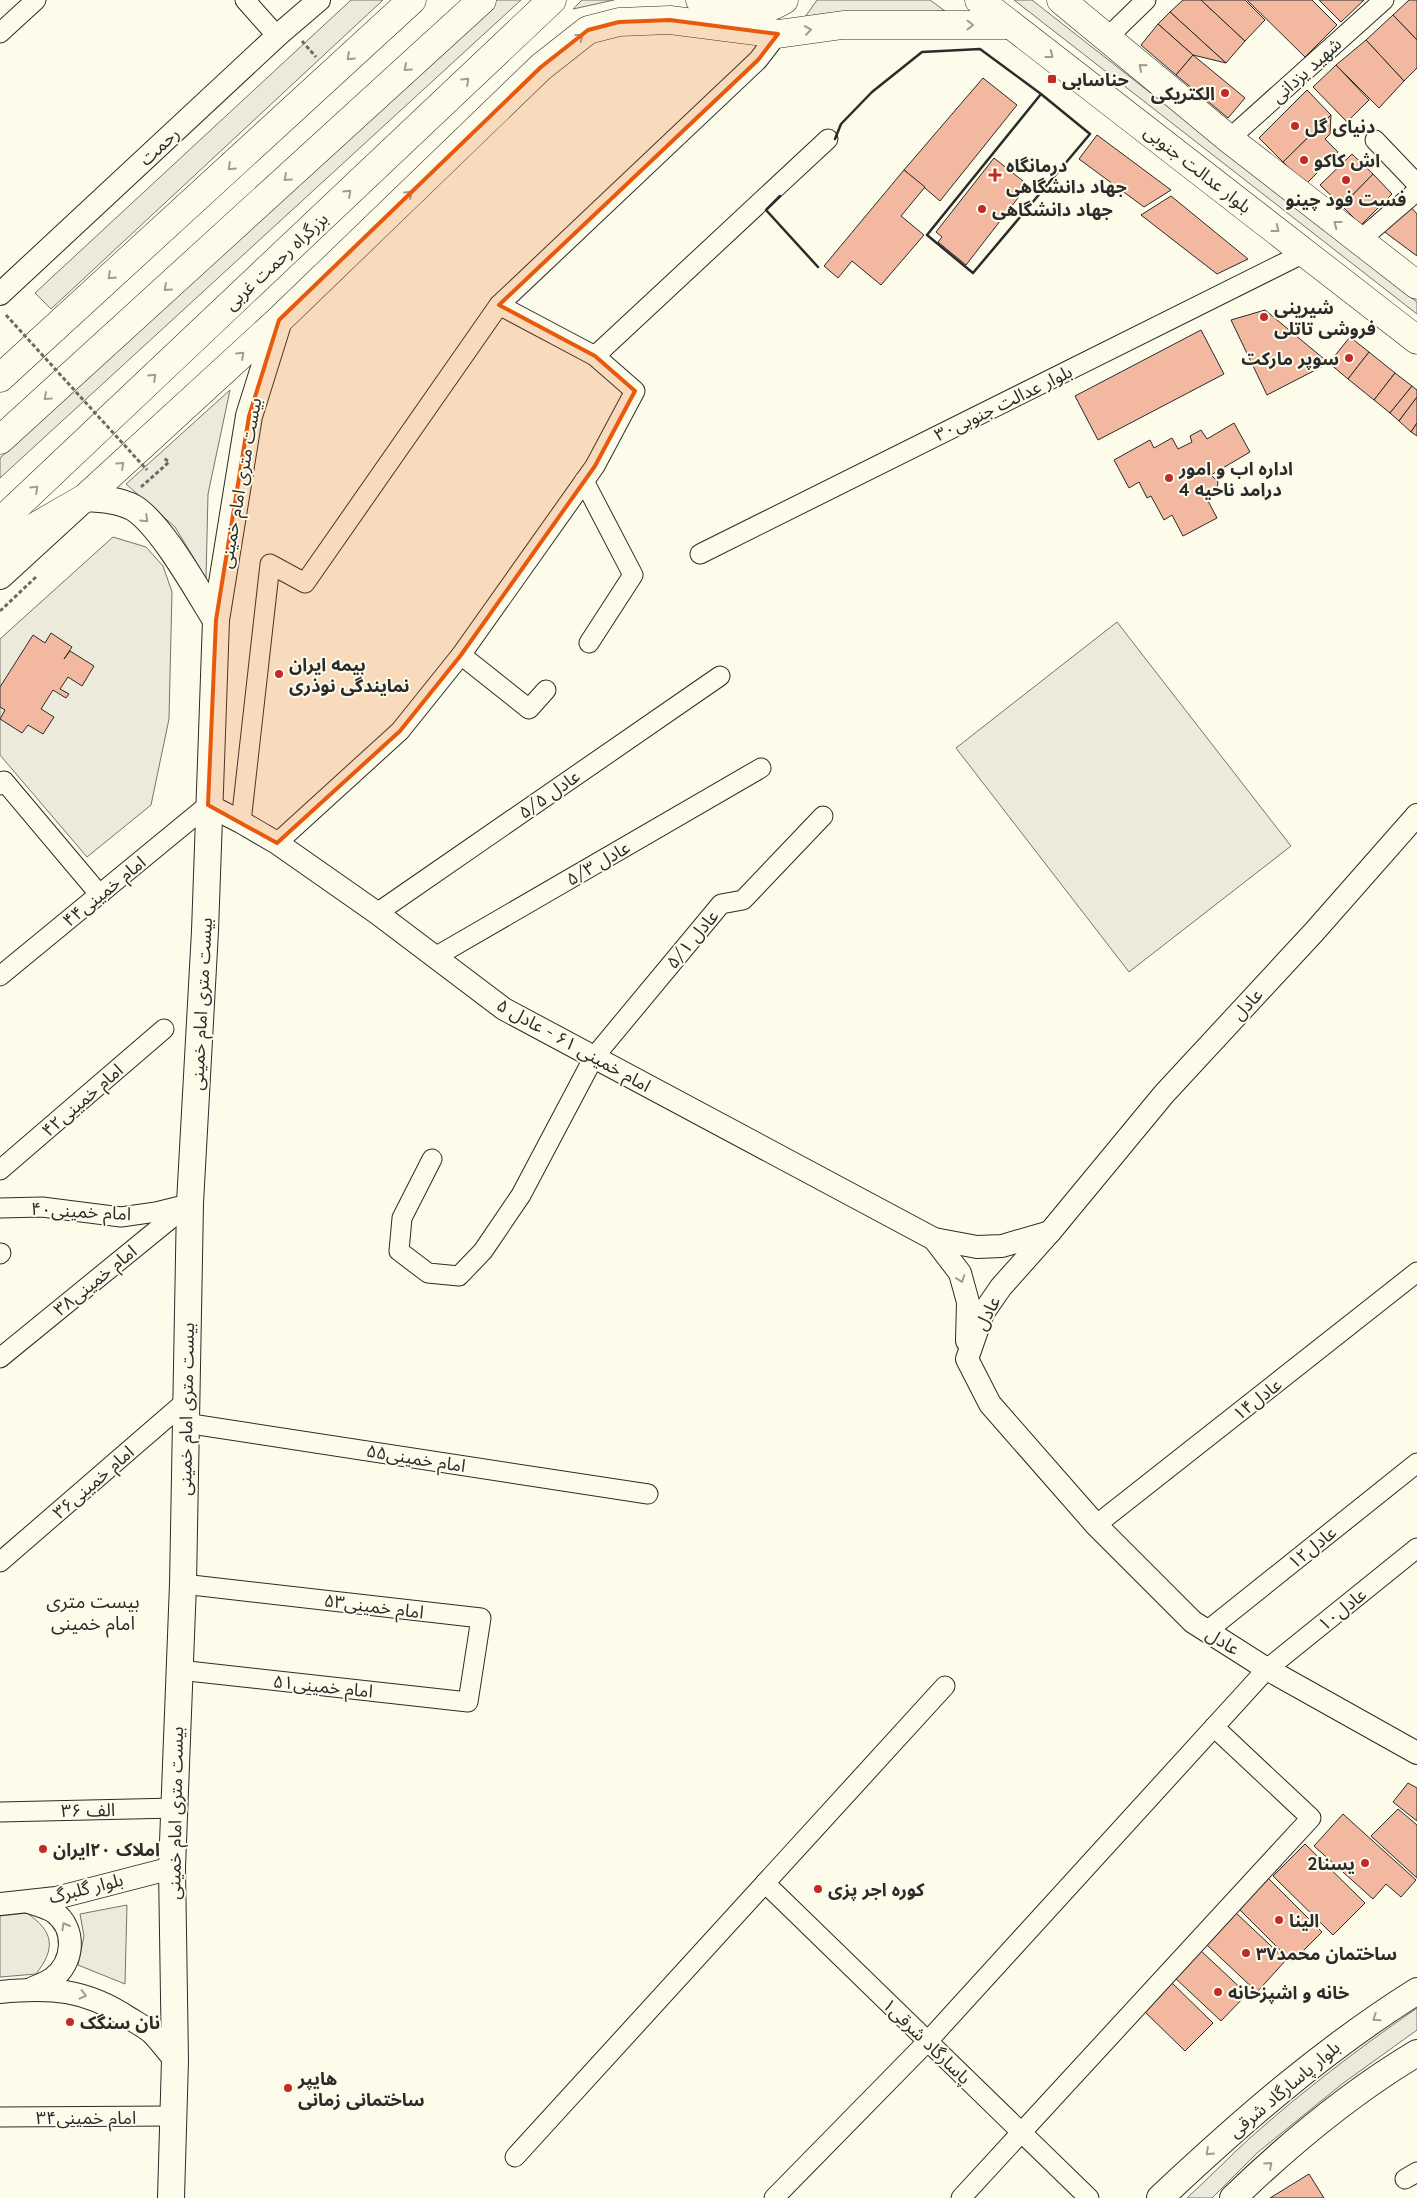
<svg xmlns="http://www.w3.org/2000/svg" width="1417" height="2198" font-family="Quicksand,'Noto Sans Arabic',sans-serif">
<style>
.green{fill:#ecebdb;stroke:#74746e}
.building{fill:#f2b8a0;stroke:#2b2b2b}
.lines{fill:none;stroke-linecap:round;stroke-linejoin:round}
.minor-casing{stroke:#2b2b2b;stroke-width:21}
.tertiary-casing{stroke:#2b2b2b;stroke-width:24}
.secondary-casing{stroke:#2b2b2b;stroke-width:28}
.primary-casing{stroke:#2b2b2b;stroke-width:29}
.trunk-casing{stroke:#2b2b2b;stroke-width:29}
.path{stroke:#6a6964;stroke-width:3;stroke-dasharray:4 2.5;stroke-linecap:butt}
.minor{stroke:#fdfbea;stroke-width:19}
.tertiary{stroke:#fdfbea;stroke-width:22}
.secondary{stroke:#fdfbea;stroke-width:26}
.primary{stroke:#fdfbea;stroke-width:28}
.trunk{stroke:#fdfbea;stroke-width:28}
.path-bridge{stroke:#6a6964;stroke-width:3;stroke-dasharray:4 2.5;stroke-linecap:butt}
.wall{stroke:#2b2b2b;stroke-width:2.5}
.oneway{stroke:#9e9d94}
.marked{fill:#e8590c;fill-opacity:0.2;stroke:#e8590c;stroke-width:4;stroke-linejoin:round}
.poi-dot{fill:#c62828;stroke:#fdfbea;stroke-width:2}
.labels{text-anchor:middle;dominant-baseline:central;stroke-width:4;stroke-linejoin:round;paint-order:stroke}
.street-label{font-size:18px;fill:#2b2b2b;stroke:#fdfbea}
.poi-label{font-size:18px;font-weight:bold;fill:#2b2b2b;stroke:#fdfbea;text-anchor:start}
.neighbourhood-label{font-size:19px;fill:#2b2b2b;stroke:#fdfbea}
</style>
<rect width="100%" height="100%" fill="#fdfbea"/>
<g class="green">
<polygon points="351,0 383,0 51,309 35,293"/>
<polygon points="496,0 521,0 0,478 0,458"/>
<polygon points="582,0 614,0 573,9"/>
<polygon points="817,0 930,0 945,11 805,17"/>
<polygon points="1014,0 1032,0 1417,302 1417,314"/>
<polygon points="230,390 208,494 206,578 175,527 126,484"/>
<polygon points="113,537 146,547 163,566 172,592 169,719 151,805 87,857 0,755 0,639"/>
<polygon points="1117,622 1291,846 1129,972 956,748"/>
<polygon points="127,1905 125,1984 78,1965 84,1936 80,1914"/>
<path d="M 27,1913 C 54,1932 56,1948 36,1974 L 0,1977 L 0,1916 Z"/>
<path d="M 1417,2008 L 1417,2030 L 1342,2084 L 1257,2153 L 1212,2198 L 1187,2198 C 1209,2178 1229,2157 1251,2137 C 1303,2091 1359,2048 1417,2008 Z"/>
</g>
<g class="building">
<polygon points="1183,0 1201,0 1245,41 1226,63 1170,12"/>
<polygon points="1201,0 1245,0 1265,20 1245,41"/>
<polygon points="1247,0 1312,0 1337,25 1305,57"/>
<polygon points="1319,0 1364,0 1341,22"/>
<polygon points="1409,0 1417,0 1417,40 1393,15"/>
<polygon points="1170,12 1226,63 1193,55 1158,24"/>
<polygon points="1393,15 1417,40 1417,68 1404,81 1366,40"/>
<polygon points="1158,24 1193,55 1176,75 1141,45"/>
<polygon points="1366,40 1404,81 1379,108 1336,65"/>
<polygon points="1193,55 1245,98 1228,118 1176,75"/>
<polygon points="1336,65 1369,100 1347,122 1313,87"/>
<polygon points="983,78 1017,105 940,201 904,170"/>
<polygon points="1307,90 1331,115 1283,162 1259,138"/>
<polygon points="1331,115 1330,134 1325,139 1338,152 1306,184 1283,162"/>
<polygon points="1097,135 1171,190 1144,207 1079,159"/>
<polygon points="1352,154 1373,174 1342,206 1320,185"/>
<polygon points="994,158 1028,185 966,265 938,242 942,237 936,232"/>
<polygon points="904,170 925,187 901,216 924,235 881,285 852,261 838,278 824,266"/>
<polygon points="1373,174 1392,194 1361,225 1342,206"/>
<polygon points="1171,196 1248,259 1217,274 1141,215"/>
<polygon points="1409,205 1417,214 1417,256 1382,230"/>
<polygon points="1265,310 1329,363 1267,395 1231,320"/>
<polygon points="1201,330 1224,374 1098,440 1075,396"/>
<polygon points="1350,337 1369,352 1348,379 1329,363"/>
<polygon points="1369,352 1395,373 1374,400 1348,379"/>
<polygon points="1395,373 1412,386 1390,413 1374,400"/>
<polygon points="1412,386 1417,390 1417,397 1399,421 1390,413"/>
<polygon points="1417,397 1417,423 1411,432 1399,421"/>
<polygon points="1234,423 1250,452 1211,475 1218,482 1217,490 1214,495 1207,499 1217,518 1183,536 1172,515 1164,520 1151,496 1147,498 1139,482 1129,488 1114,460 1150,440 1154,448 1172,438 1178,449 1192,442 1190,436 1201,430 1207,439"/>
<polygon points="1417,423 1417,436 1411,432"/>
<polygon points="51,633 72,647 64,659 70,651 94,666 82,686 68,677 60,689 69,694 66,698 53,690 41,709 54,717 43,734 28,725 22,733 0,719 5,710 0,707 0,687 33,635 45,643"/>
<polygon points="1408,1783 1417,1788 1417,1821 1393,1802"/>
<polygon points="1398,1809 1417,1825 1417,1878 1371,1836"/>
<polygon points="1343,1814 1416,1880 1401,1897 1386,1884 1373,1899 1314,1846"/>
<polygon points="1305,1844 1365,1903 1333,1935 1273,1876"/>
<polygon points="1267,1877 1322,1932 1292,1962 1237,1907"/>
<polygon points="1236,1913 1286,1960 1257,1992 1207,1945"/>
<polygon points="1200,1950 1247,1994 1221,2021 1174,1977"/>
<polygon points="1171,1982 1213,2023 1185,2051 1144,2011"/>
<polygon points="1309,2174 1324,2198 1270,2198"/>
</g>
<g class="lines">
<g class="minor-casing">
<g id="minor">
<polyline points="245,0 277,36"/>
<polyline points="0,33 36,0"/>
<polyline points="1107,38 1146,0"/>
<polyline points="1229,139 1384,0"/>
<polyline points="1375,140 1417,184"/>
<polyline points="1359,241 1417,191"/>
<polyline points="595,356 828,139"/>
<polyline points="584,481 633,575 589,643"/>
<polyline points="700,554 1306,252"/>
<polyline points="461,655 529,709 546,690"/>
<polyline points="0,785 4,781 100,895"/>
<polyline points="241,822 270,564 305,583 499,305 758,60 778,34"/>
<polyline points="277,843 400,731 461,655 595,466 635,391 595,356 499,305"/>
<polyline points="377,913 720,676"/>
<polyline points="435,957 761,768"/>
<polyline points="0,976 208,805"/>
<polyline points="432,1159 402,1218 399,1251 428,1273 459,1276 483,1251 521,1195 594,1057 721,904 743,900 823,816"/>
<polyline points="0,1170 164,1029"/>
<polyline points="0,1208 42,1207 121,1217 156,1212 184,1205"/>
<polyline points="0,1254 1,1253"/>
<polyline points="0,1358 190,1203"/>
<polyline points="185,1423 648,1494"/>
<polyline points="1096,1525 1417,1272"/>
<polyline points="0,1562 185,1402"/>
<polyline points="1207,1631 1417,1463"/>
<polyline points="179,1670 468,1702 481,1618 183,1584"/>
<polyline points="0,1812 175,1808"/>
<polyline points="765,1883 1089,2198"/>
<polyline points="0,2117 172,2116"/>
<polyline points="515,2157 945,1686"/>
<polyline points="1405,2179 1417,2172"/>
<polyline points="774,2198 927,2042 1267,1669 1417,1548"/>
<polyline points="961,2198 1311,1818 1214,1727"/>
</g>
</g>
<g class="tertiary-casing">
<g id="tertiary">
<polyline points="0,294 277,36 319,0"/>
<polyline points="208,805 241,822 277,843 377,913 504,1009 934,1239 977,1247 1002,1246 1050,1232"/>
<polyline points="1417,815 1314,932 1164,1094 1050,1232 1001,1287 983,1313 967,1359 990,1404 1096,1525 1193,1622 1267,1669 1417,1753"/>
<polyline points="934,1239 960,1273 968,1302 967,1341"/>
<path d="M 29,1902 C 37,1905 47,1907 54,1912 C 77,1929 74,1963 52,1979 C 46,1983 37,1986 31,1989"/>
<polyline points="0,1904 56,1898 172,1868"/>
<path d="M 0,1992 C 50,1987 86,1989 129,2018 C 137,2023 145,2027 152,2033 C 160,2041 167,2051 175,2060"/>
</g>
</g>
<g class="secondary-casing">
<g id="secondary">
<path d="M 0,576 L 85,498 C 102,499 119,500 134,508 C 162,526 197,590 216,620"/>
<polyline points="171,2198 175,2060 172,1868 183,1584 190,1203 205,931 216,620 249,416 279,320"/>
<path d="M 1160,2198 C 1241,2122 1323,2050 1417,1991"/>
<path d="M 1233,2198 C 1289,2144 1350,2093 1417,2053"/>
</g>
</g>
<g class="primary-casing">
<g id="primary">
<polyline points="979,0 1417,340"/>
<polyline points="1061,0 1229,139 1417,285"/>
</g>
</g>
<g class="trunk-casing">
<g id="trunk">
<path d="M 700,0 C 728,20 755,17 784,0"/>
<polyline points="0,378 412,0"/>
<polyline points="0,440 482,0"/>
<polyline points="0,522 552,0"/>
<polyline points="0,547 85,498 279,320 541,67 588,30 619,22 670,20 778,34 843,25 1011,25"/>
</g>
</g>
<g class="path">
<polyline points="302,41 316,57"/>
<polyline points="141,487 169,462 164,458"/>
<polyline points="0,611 36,577"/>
</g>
<use href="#minor" class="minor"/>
<use href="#tertiary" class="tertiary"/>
<use href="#secondary" class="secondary"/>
<use href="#primary" class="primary"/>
<use href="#trunk" class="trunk"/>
<polyline class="path-bridge" points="6,315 147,470"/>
<g class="wall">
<polyline points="835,139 841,124 872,92 922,52 980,49 1041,94 1090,134 973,273 927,235 1041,94"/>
<polyline points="780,196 766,210 818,267"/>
</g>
</g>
<defs><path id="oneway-chevron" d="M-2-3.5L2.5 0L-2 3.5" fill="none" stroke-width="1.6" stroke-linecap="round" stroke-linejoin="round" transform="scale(1.25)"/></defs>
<g class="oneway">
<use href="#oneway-chevron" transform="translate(970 25)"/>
<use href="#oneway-chevron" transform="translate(808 30) rotate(-8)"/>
<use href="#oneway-chevron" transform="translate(580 37) rotate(-38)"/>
<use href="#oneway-chevron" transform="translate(1050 55) rotate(37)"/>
<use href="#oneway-chevron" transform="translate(350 57) rotate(137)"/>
<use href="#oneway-chevron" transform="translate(1142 67) rotate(-140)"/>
<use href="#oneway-chevron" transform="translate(407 68) rotate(138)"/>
<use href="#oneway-chevron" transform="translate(466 81) rotate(-43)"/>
<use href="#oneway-chevron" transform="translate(231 167) rotate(137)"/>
<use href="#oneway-chevron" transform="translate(287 178) rotate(138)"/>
<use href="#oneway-chevron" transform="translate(348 193) rotate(-43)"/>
<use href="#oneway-chevron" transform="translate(409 194) rotate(-44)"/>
<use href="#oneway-chevron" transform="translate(1337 224) rotate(-142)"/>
<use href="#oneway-chevron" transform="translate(1276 229) rotate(38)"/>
<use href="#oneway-chevron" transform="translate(111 276) rotate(137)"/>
<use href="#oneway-chevron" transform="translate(167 288) rotate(138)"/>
<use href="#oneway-chevron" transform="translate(241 355) rotate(-43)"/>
<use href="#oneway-chevron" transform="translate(153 377) rotate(-43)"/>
<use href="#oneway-chevron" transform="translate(47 397) rotate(138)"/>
<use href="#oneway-chevron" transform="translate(121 465) rotate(-42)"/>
<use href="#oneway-chevron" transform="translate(35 489) rotate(-43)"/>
<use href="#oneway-chevron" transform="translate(145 519) rotate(44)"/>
<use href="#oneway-chevron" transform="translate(961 1279) rotate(71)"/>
<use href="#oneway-chevron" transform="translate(65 1926) rotate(-120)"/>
<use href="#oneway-chevron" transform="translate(83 1995) rotate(14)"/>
<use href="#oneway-chevron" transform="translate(1376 2018) rotate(146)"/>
<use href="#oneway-chevron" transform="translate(1209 2152) rotate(137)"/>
<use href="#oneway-chevron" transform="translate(1269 2165) rotate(-42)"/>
</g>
<path class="marked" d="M 670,20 L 778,34 L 758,60 L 499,305 L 595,356 L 635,391 L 595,466 L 461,655 L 400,731 L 277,843 L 208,805 L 216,620 L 249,416 L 279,320 L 541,67 L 588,30 L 619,22 Z"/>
<g class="poi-dot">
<rect x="1047" y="74" width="10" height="10" rx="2.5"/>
<circle cx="1225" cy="93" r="5"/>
<circle cx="1295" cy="126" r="5"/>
<circle cx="1304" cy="160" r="5"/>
<path d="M992.5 167.5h5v5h5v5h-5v5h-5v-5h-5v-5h5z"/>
<circle cx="1346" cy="180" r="5"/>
<circle cx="982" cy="209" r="5"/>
<circle cx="1264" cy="317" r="5"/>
<circle cx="1349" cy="358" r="5"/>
<circle cx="1169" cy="478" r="5"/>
<circle cx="279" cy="674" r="5"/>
<circle cx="43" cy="1849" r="5"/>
<circle cx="1365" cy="1863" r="5"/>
<circle cx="818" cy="1889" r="5"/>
<circle cx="1279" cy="1920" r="5"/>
<circle cx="1246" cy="1953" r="5"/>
<circle cx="1218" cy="1992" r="5"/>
<circle cx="70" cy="2022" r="5"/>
<circle cx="288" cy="2088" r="5"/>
</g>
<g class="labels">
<g class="street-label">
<text transform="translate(1306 70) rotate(-42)">شهید یزدانی</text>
<text transform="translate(159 146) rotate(-43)">رحمت</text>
<text transform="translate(1198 169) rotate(38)">بلوار عدالت جنوبی</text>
<text transform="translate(276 261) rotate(-43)">بزرگراه رحمت غربی</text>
<text transform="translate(1003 403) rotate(-26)">بلوار عدالت جنوبی۳۰</text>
<text transform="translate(240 483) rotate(-80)">بیست متری امام خمینی</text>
<text transform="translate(549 794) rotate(-35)">عادل ۵/۵</text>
<text transform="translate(598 863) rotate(-30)">عادل ۵/۳</text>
<text transform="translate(104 891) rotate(-39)">۴۴امام خمینی</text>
<text transform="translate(692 939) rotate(-50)">عادل ۵/۱</text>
<text transform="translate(201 1004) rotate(-87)">بیست متری امام خمینی</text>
<text transform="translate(1247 1004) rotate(-47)">عادل</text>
<text transform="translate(574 1045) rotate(29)">امام خمینی ۶۱ - عادل ۵</text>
<text transform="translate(82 1100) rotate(-41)">امام خمینی۴۲</text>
<text transform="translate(81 1211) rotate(3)">امام خمینی۴۰</text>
<text transform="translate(95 1280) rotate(-39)">امام خمینی۳۸</text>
<text transform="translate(987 1313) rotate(-63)">عادل</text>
<text transform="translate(1257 1399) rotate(-38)">عادل۱۴</text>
<text transform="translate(186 1409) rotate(-89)">بیست متری امام خمینی</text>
<text transform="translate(416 1458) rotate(9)">امام خمینی۵۵</text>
<text transform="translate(93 1482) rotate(-41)">امام خمینی۳۶</text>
<text transform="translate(1312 1547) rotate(-39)">عادل۱۲</text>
<text transform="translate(374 1606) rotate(7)">امام خمینی۵۳</text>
<text transform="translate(1342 1609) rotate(-39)">عادل۱۰</text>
<text transform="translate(1223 1641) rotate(32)">عادل</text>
<text transform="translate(323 1686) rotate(6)">امام خمینی۵۱</text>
<text transform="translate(88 1810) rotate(-1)">۳۶ الف</text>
<text transform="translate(175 1813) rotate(-89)">بیست متری امام خمینی</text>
<text transform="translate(86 1888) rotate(-14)">بلوار گلبرگ</text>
<text transform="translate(927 2041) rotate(44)">پاسارگاد شرقی۱</text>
<text transform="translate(1284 2089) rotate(-40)">بلوار پاسارگاد شرقی</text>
<text x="86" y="2117">امام خمینی۳۴</text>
</g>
<g class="poi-label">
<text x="1062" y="79">حناسابی</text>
<text x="1215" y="93" text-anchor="end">الکتریکی</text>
<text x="1305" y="126">دنیای گل</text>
<text x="1314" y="160">اش کاکو</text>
<text x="1006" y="165">درمانگاه<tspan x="1006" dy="21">جهاد دانشگاهی</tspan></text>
<text x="1346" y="199" text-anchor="middle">فست فود چینو</text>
<text x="992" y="209">جهاد دانشگاهی</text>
<text x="1274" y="307">شیرینی<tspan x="1274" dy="21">فروشی تاتلی</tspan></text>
<text x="1339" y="358" text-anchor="end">سوپر مارکت</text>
<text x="1179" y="468">اداره اب و امور<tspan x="1179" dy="21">درامد ناحیه 4</tspan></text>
<text x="289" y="664">بیمه ایران<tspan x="289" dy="21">نمایندگی نوذری</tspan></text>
<text x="53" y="1849">املاک ۲۰ایران</text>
<text x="1355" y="1863" text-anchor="end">یسنا2</text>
<text x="828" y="1889">کوره اجر پزی</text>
<text x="1289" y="1920">الینا</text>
<text x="1256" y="1953">ساختمان محمد۳۷</text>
<text x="1228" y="1992">خانه و اشپزخانه</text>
<text x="80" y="2022">نان سنگک</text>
<text x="298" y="2078">هایپر<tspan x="298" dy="21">ساختمانی زمانی</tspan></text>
</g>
<g class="neighbourhood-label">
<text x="93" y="1601">بیست متری<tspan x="93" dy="22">امام خمینی</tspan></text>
</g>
</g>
</svg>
